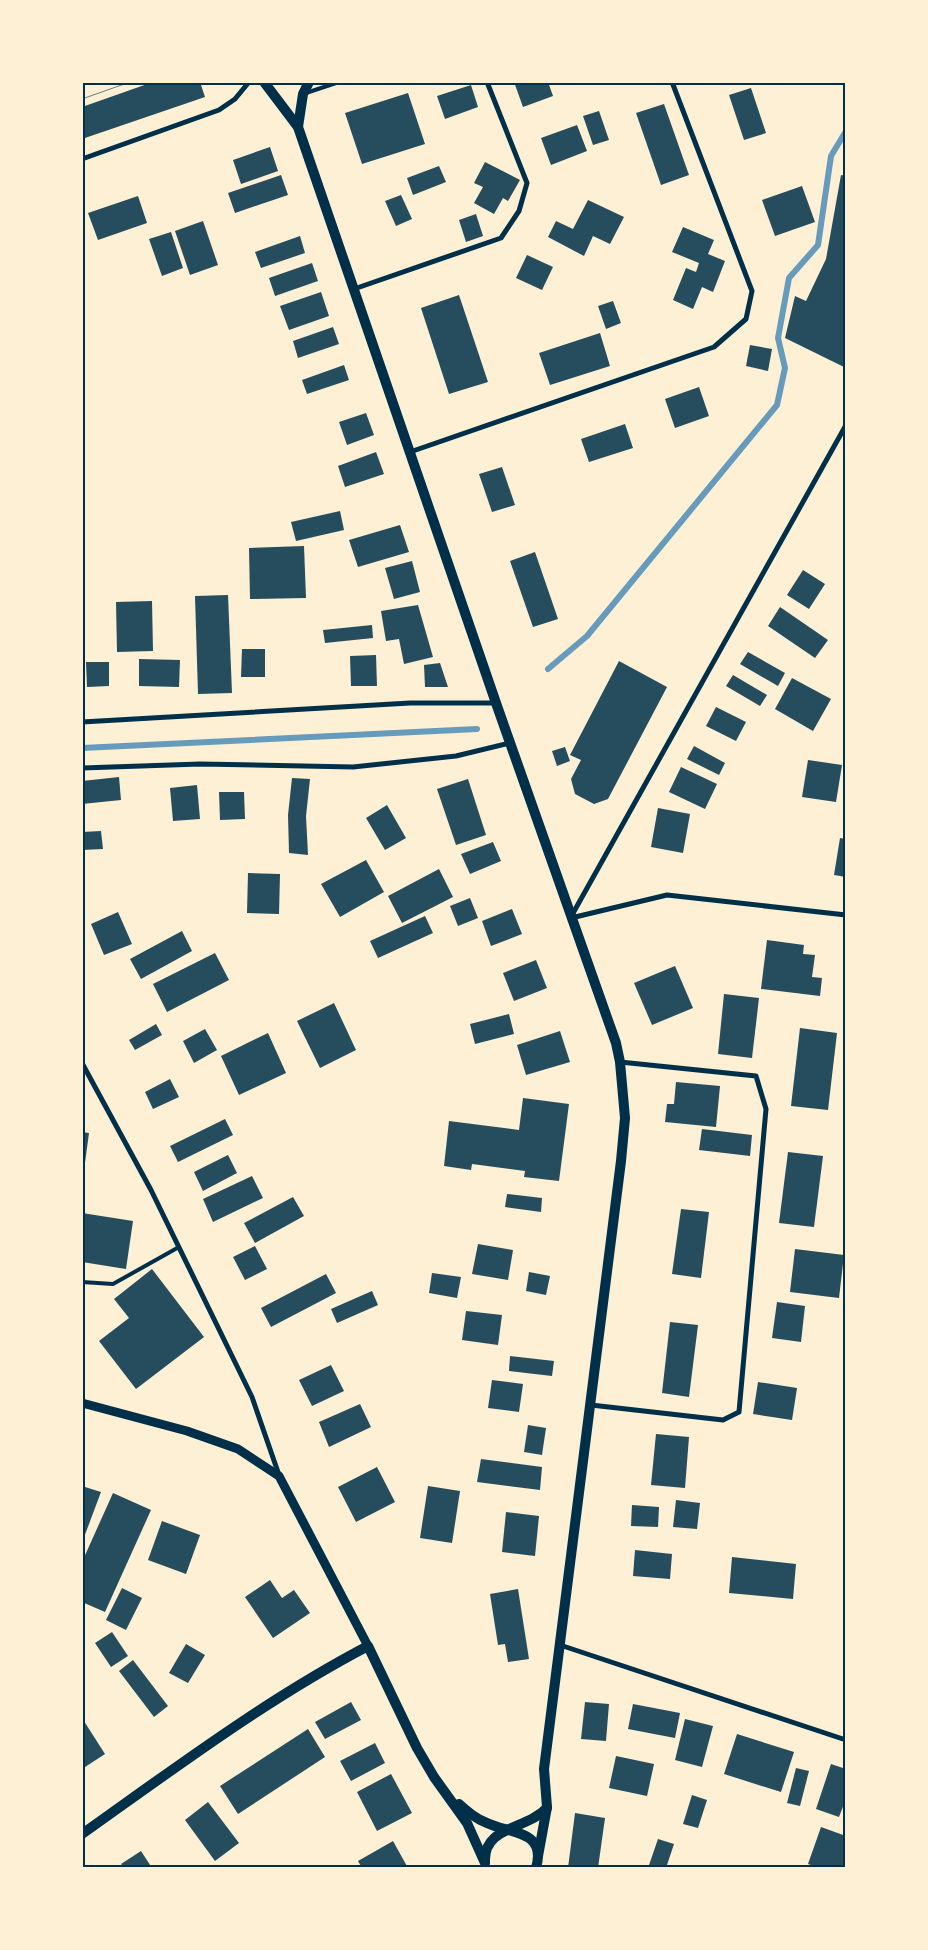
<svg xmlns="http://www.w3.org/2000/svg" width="928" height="1950" font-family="'Exo 2',sans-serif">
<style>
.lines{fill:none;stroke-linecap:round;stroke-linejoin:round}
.stream{stroke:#669bbc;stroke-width:6}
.building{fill:#264d5e}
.service{stroke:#003049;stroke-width:4}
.minor{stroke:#003049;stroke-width:5}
.tertiary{stroke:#003049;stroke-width:9}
.secondary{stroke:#003049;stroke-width:10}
.tram{stroke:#657d81;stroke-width:1}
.neatline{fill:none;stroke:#003049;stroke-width:2}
</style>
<rect width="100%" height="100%" fill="#fdf0d5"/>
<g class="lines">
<g class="stream">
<polyline points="548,669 587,636 777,405 785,368 778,338 789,278 818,245 831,156 846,131"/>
<polyline points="82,748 477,729"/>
</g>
</g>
<g class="building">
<polygon points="153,82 200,82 205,97 82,139 82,107"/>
<polygon points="514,82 548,82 553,96 523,107"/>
<polygon points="471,85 478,107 445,119 437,96"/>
<polygon points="751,88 766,133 744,140 729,95"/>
<polygon points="408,93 425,144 362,164 345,113"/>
<polygon points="664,104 689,175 661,185 636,113"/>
<polygon points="599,111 609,140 593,145 583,116"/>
<polygon points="577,125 587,151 551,165 541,138"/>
<polygon points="270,147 278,171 241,184 233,160"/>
<polygon points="485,162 520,180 508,201 503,198 494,214 474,203 483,187 474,183"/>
<polygon points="439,166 446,182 413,195 407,178"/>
<polygon points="281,175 288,195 235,213 228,193"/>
<polygon points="841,175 846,176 846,368 785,338 795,296 806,301 826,259"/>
<polygon points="802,186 815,222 775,236 762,200"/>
<polygon points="401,195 412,219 396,226 385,201"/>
<polygon points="138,196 147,223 98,240 88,213"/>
<polygon points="588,200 624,217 610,244 593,236 584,256 548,237 556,221 573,229"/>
<polygon points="476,214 483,236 466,242 459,220"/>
<polygon points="203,221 218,265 190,275 175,231"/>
<polygon points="683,227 714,240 708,254 725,261 713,292 702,287 693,309 673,300 686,268 696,272 699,263 672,252"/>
<polygon points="171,232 183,268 162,276 149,239"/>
<polygon points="300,236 305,253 261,268 255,252"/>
<polygon points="527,255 553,267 542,290 516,278"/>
<polygon points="312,263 318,281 275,296 269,278"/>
<polygon points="321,292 329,316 289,330 280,306"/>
<polygon points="459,295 488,382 449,394 421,308"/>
<polygon points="613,301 621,323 606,329 598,306"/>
<polygon points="333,327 339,344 298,358 293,341"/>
<polygon points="600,333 610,366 550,385 539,353"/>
<polygon points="750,345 772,349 768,371 746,366"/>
<polygon points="344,365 349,380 307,394 302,380"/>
<polygon points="699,387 709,416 675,428 665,399"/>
<polygon points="366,413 374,435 347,445 339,422"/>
<polygon points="625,424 633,448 589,462 581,439"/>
<polygon points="376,452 384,474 345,487 338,466"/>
<polygon points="502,467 515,505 492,512 479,474"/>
<polygon points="340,511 344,530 296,541 291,522"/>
<polygon points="400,525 409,552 358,567 349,540"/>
<polygon points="304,546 306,598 250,599 249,548"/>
<polygon points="535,552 558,619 533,627 510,561"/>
<polygon points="412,561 420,592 394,599 385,568"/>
<polygon points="803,570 825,584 809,609 787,595"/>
<polygon points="228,595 232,693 198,694 195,596"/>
<polygon points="152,601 153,651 117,652 116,602"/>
<polygon points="418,605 433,657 404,664 399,639 386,641 381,611"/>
<polygon points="780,607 828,640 815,658 768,626"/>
<polygon points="372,625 373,638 325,643 323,630"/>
<polygon points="242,649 265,649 265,677 241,677"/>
<polygon points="748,652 785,673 778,686 740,664"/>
<polygon points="376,655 377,686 351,686 350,656"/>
<polygon points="139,659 180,660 179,687 139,686"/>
<polygon points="619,661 667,687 608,799 594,804 575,794 571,779 581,760 570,755"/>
<polygon points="86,662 109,662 109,686 87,687"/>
<polygon points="440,663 448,687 425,687 424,665"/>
<polygon points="733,675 767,695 760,706 726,686"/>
<polygon points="792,678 831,699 813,731 775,709"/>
<polygon points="716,707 746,722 736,741 706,726"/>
<polygon points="694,746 725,763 719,775 687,759"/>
<polygon points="565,747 570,761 557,766 552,751"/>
<polygon points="808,760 842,765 836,802 802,797"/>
<polygon points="681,767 717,784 705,809 669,792"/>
<polygon points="119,777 121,800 82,804 82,781"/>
<polygon points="292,778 310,779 306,816 308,855 289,853 288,815"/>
<polygon points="468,779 486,835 456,845 437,789"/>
<polygon points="197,785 200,819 173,821 170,788"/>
<polygon points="219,792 244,792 245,819 220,820"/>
<polygon points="387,805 406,838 385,850 366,818"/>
<polygon points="658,808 690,814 683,853 651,847"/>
<polygon points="101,831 103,849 82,850 82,832"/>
<polygon points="840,838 846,839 846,877 834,875"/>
<polygon points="493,842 501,861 470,874 461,854"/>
<polygon points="366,860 384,892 340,917 321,884"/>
<polygon points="439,869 453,897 402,923 388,896"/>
<polygon points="248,873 280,874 279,914 247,913"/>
<polygon points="470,898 478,918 458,926 450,906"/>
<polygon points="512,909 522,934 491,946 482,921"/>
<polygon points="118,912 132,944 104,955 91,924"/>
<polygon points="425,916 433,933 378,958 370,941"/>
<polygon points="182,931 192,951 141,979 130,959"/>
<polygon points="767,940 804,945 803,954 815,955 812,977 822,978 820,996 761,989"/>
<polygon points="215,953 229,980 167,1012 153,984"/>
<polygon points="536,960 547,988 514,1001 503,973"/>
<polygon points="675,966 693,1008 652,1025 634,983"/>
<polygon points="724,994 759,998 752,1058 718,1054"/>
<polygon points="334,1003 356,1050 320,1068 297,1021"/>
<polygon points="509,1014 514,1034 475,1044 470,1024"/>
<polygon points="156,1024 162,1035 135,1050 129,1040"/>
<polygon points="800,1028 837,1033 828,1110 791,1106"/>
<polygon points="205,1029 217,1050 194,1063 183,1041"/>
<polygon points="560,1031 570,1062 526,1075 517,1045"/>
<polygon points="268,1033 286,1073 239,1095 221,1056"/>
<polygon points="170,1079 179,1097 153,1109 145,1092"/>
<polygon points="676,1082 720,1086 716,1127 665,1122 667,1104 674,1104"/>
<polygon points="523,1098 569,1104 559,1181 524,1177 525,1171 472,1164 471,1170 444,1166 449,1121 519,1130"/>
<polygon points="225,1119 233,1135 178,1162 170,1146"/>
<polygon points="702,1129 752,1135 750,1156 699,1150"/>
<polygon points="82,1132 89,1133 84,1170 82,1170"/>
<polygon points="788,1152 823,1156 814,1227 779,1223"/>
<polygon points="228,1155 237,1173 203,1191 194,1172"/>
<polygon points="252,1176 263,1198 213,1222 203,1199"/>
<polygon points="507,1194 542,1198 541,1212 505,1207"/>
<polygon points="293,1197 304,1216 255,1243 244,1223"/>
<polygon points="681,1209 709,1212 701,1278 672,1274"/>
<polygon points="82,1213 133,1221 126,1269 82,1262"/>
<polygon points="478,1244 513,1250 508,1280 472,1274"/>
<polygon points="255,1246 267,1269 245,1280 233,1257"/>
<polygon points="795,1249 844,1255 839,1298 790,1292"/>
<polygon points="152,1269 204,1337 136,1389 99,1341 129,1318 114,1299"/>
<polygon points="529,1272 550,1276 546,1295 526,1291"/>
<polygon points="432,1273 461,1277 457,1298 429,1293"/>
<polygon points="326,1274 336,1293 271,1327 261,1308"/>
<polygon points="372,1291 378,1305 337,1323 331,1309"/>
<polygon points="777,1302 805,1306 801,1342 772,1338"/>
<polygon points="466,1311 502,1315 498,1345 462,1340"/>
<polygon points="670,1322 698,1325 689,1397 662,1393"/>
<polygon points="510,1356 554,1361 552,1376 509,1371"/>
<polygon points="331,1365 344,1391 312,1406 299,1380"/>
<polygon points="492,1380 523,1384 519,1412 488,1408"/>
<polygon points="758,1382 797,1388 792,1420 753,1414"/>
<polygon points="360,1404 371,1427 329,1447 319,1422"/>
<polygon points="528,1425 546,1428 542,1455 524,1452"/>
<polygon points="656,1434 689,1437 685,1488 651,1485"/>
<polygon points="481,1459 542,1467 540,1490 477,1482"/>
<polygon points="377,1467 395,1502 356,1522 338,1487"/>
<polygon points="428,1486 460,1491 452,1543 420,1538"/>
<polygon points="85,1487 101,1492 83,1540 82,1494"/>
<polygon points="113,1493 151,1510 105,1612 82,1602 82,1562"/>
<polygon points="676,1500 700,1503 697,1529 673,1527"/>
<polygon points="632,1505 659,1507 658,1527 631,1526"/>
<polygon points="506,1512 539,1516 535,1556 502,1552"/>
<polygon points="162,1521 200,1535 186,1574 148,1560"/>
<polygon points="635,1550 672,1554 670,1579 633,1576"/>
<polygon points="732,1557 796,1564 793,1599 729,1593"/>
<polygon points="270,1580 282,1598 294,1590 310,1613 273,1638 245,1597"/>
<polygon points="122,1588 142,1598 126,1630 106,1620"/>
<polygon points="518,1589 529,1659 508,1662 505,1644 498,1645 490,1594"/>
<polygon points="112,1632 128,1656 111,1667 95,1643"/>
<polygon points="186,1644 205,1655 188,1683 169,1673"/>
<polygon points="133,1660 168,1706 154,1717 119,1671"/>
<polygon points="351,1702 361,1720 325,1739 315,1722"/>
<polygon points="585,1702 609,1704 606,1741 581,1739"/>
<polygon points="633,1704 680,1713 675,1738 628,1729"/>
<polygon points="82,1718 105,1754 82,1769"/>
<polygon points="685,1719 713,1726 702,1767 675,1760"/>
<polygon points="308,1729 325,1757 238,1814 220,1786"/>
<polygon points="737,1734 794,1752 781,1792 724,1774"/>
<polygon points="375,1743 385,1763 351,1781 340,1761"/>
<polygon points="616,1756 654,1764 647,1796 609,1788"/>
<polygon points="831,1764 846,1769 846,1799 839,1817 816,1809"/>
<polygon points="796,1768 809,1771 800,1806 787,1803"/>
<polygon points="391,1774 412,1813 377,1831 357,1792"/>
<polygon points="692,1795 707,1800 698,1828 683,1824"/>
<polygon points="208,1802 239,1843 215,1861 185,1820"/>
<polygon points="575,1813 605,1818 598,1868 568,1868"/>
<polygon points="821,1827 846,1836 846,1868 819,1868 808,1864"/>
<polygon points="658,1839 674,1844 666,1868 648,1868"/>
<polygon points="393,1841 408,1868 362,1868 358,1861"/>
<polygon points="141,1851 152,1868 124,1868 121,1864"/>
</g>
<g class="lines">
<g class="service">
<polyline points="306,93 339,82"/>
<polyline points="82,1282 113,1284 179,1247"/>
</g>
<g class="minor">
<polyline points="82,159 219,110 235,99 249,82"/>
<polyline points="354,289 501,238 519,211 527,183 487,82"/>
<polyline points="410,452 714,347 746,319 752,291 672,82"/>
<polyline points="82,722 410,703 496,703"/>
<polyline points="82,768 200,764 353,767 456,756 510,743"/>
<polyline points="572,915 846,425"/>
<polyline points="571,918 667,895 846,915"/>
<polyline points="82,1063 151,1190 252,1397 279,1475"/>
<polyline points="591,1405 723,1420 739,1412 766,1109 756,1076 620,1062"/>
<polyline points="560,1645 846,1740"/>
</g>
<polyline class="tertiary" points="82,1403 187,1431 238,1449 279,1476 368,1646"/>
<g class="secondary">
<polyline points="264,82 298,127 496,703 616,1043 620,1062 625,1118 621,1161 544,1769 547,1807 538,1856"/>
<polyline points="298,127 303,94 309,82"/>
<path d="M 459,1804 C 468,1812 476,1819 487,1823 C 510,1834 547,1830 536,1868"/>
<path d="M 82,1834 C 175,1768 267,1699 368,1646 L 417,1748 L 434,1777 L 467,1823 L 485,1863"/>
<path d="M 485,1861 C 484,1826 526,1830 547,1808"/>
</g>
<g class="tram">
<polyline points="82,83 84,82"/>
<polyline points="82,99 130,82"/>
</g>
</g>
<rect width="928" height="1950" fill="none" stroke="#fdf0d5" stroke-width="168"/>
<rect x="84" y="84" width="760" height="1782" class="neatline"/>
</svg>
